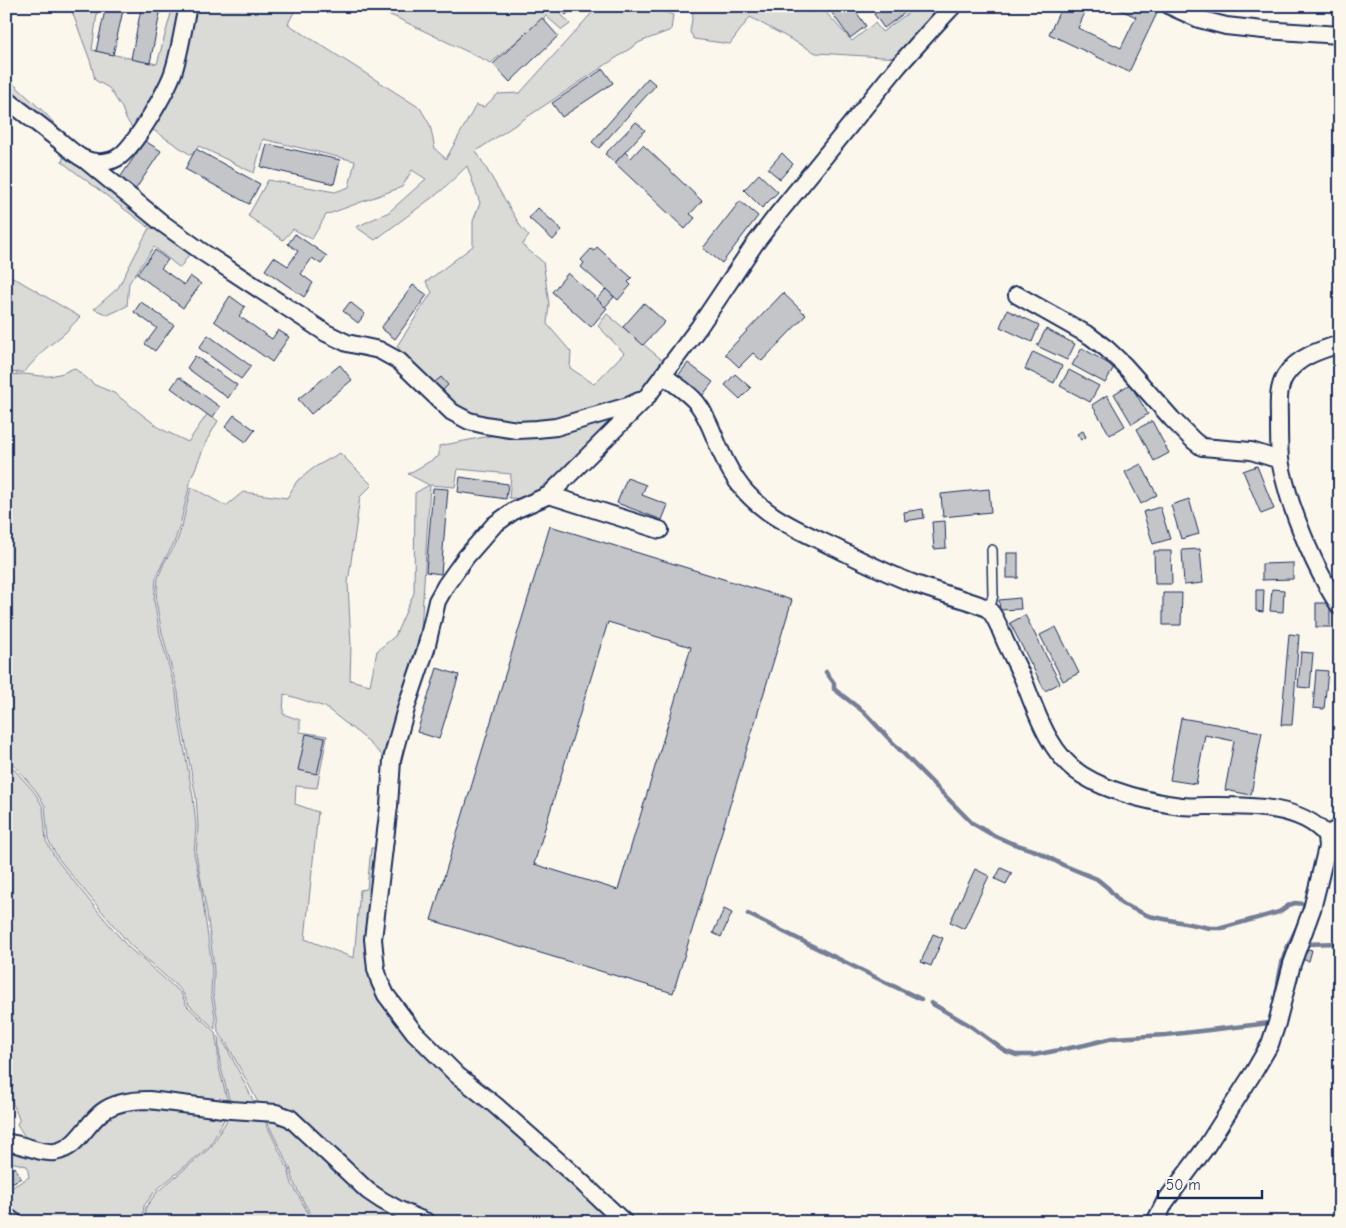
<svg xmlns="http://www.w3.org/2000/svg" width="1346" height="1228" font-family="'Comic Neue',sans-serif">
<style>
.green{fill:#dadad7;stroke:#7a849a}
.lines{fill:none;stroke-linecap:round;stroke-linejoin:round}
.stream{stroke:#747e96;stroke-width:4.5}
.building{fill:#c3c5c9;stroke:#1b2f5e;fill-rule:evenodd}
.lane-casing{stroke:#1b2f5e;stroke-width:12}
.street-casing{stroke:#1b2f5e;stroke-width:20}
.lane{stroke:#fbf7ec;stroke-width:9}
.street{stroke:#fbf7ec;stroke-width:16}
</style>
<rect width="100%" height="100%" fill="#fbf7ec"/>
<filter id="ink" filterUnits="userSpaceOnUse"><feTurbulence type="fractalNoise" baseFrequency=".02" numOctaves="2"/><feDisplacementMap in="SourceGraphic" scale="10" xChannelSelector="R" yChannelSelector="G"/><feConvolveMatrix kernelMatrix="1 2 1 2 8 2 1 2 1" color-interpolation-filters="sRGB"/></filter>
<g filter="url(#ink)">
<g class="green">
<polygon points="70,6 98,6 92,50 157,64 173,6 184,6 169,72 136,133 126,119 122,108 109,88 95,80 91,63"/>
<polygon points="195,6 297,6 288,24 420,108 430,125 435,149 446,159 476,105 484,107 498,94 520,93 598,6 648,6 673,15 671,30 640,42 476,151 521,227 529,236 522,245 543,262 549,304 547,324 571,352 570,368 594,384 624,353 598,326 607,314 667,364 643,395 552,424 523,426 475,415 449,399 410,364 397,346 432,292 426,282 473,246 473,221 480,203 467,166 441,191 375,240 356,227 389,212 426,179 412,170 402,187 326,215 312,239 293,229 283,240 248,216 268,180 335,192 349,187 355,161 263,139 254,173 199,146 191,155 150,128"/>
<polygon points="366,6 554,6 570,24 562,30 546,16 491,63 395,17"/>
<polygon points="694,6 807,6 813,13 820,6 852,41 875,23 882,32 918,6 947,6 899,58 816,53 750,17 730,44 694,39 690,32"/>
<polygon points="6,77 45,113 77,149 6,93"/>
<polygon points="64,155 82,167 151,221 148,227 62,162"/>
<polygon points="149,228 156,228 190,253 180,268 154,247 129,283 127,306 108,315 94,309 118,288"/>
<polygon points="6,273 80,317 65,333 45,349 24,372 6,373"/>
<polygon points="74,368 95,385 114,393 161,429 188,442 208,413 218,421 207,440 191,479 180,525 174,543 163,562 156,578 154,601 160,634 176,692 179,720 193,797 196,826 194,854 200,881 211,959 212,973 211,994 215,1016 215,1029 189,1005 182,991 130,945 74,878 58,858 48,840 45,806 37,792 6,756 6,375 25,374 41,376 50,376 63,373"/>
<polygon points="626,409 567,466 527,499 509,498 511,474 458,469 455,487 430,485 421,631 383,756 362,736 325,707 284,694 283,714 300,720 300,732 327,736 317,788 296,786 295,804 318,812 305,939 354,958 360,890 367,889 371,848 377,848 376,988 617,1222 438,1222 396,1205 293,1114 261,1108 226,1042 218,1032 217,1016 213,994 214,973 213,959 207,913 196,854 198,826 196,797 181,719 178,692 162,633 156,601 158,578 164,563 176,544 182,526 191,487 226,506 243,492 287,498 297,481 315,467 340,453 372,485 360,497 348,583 351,645 350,680 370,685 377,651 395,636 414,593 415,493 429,485 408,474 439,456 439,446"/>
<polygon points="6,760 35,793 43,807 46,841 56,859 88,899 128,947 181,993 187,1006 215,1032 218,1052 218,1064 228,1103 149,1095 78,1133 55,1148 28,1142 17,1124 19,1121 19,1119 6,1086"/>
<polygon points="218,1036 225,1044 256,1106 230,1103 220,1064"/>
<polygon points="124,1106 227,1114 210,1146 155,1191 144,1206 142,1222 25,1222 6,1206 6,1191 29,1177 27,1166 6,1161 6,1151 11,1151 47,1158"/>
<polygon points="230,1115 263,1117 288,1169 292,1184 313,1222 144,1222 146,1207 157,1192 211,1147"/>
<polygon points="265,1118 285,1121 413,1222 315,1222 301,1197 294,1183 290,1168"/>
</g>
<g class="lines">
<g class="stream">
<polyline points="826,672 834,683 834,689 864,712 893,743 972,823 991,834 1011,843 1036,851 1063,865 1097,879 1108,888 1122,904 1149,916 1210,928 1222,928 1279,912 1289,905 1295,903 1304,904 1305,907 1304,911"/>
<polyline points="748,914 887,983 921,999"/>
<polyline points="1306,944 1340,943"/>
<path d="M 1276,996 C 1279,981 1280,963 1287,948 C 1291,940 1295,932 1299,923"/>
<polyline points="931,1003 969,1025 1005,1051 1016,1055 1034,1055 1085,1045 1113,1038 1166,1035 1270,1023 1271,1018"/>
</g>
</g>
<g class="building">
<polygon points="106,6 124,6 113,55 96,51"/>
<polygon points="558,6 575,6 566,15"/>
<polygon points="841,6 852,6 866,26 850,38 832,13"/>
<polygon points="885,6 914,6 884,28 874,14"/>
<polygon points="1062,6 1091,6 1089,9 1087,8 1078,28 1121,48 1136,17 1112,6 1143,6 1157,13 1129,72 1049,34"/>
<polygon points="141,9 160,13 150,63 131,59"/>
<polygon points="542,18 558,36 510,82 493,64"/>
<polygon points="603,69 613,83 562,117 552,103"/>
<polygon points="648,78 656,85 599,148 592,142"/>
<polygon points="636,122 645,130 615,163 605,154"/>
<polygon points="145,141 161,151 135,190 119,179"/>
<polygon points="267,144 340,160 334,184 261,167"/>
<polygon points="643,145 702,201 690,214 695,218 685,229 615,163 625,152 631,158"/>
<polygon points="196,149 260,184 249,204 185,169"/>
<polygon points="782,153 793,164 780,179 768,169"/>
<polygon points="759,174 778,192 762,208 744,190"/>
<polygon points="740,201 758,216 722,263 703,248"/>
<polygon points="538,208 562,230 553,240 529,218"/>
<polygon points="295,234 327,256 321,264 312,258 301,274 313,283 304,297 265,270 274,257 288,266 298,251 288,244"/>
<polygon points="597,247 632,278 628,282 631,285 618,300 581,267 584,263 581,260 591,249 594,251"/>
<polygon points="155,250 168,260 161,268 184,285 190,276 201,284 183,308 137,274"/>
<polygon points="568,273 607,308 591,327 552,292"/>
<polygon points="413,285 427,295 395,339 381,328"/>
<polygon points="606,289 614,297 605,307 597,299"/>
<polygon points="783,293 806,315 762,361 753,353 739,367 725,354"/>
<polygon points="230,296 245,307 239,316 272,339 278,330 289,337 272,362 214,321"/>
<polygon points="141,302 174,325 155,351 145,344 157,328 134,312"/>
<polygon points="350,302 365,314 358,323 343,311"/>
<polygon points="644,303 665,322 643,345 623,327"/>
<polygon points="1007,310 1039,325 1032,342 1000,327"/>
<polygon points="1046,329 1075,344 1067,360 1037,346"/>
<polygon points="208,335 251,366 241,379 199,348"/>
<polygon points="1082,348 1114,367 1105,383 1072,365"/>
<polygon points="1033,352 1062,366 1054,383 1025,369"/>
<polygon points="195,356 237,385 228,398 187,368"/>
<polygon points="688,363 713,382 702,396 677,377"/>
<polygon points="340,365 352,380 311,414 298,399"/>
<polygon points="1069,370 1099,386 1090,402 1060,386"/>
<polygon points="735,374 751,388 740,399 725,385"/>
<polygon points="179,377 220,407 212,418 171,388"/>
<polygon points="441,377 448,385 441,392 433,384"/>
<polygon points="1130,384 1148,414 1132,424 1114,394"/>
<polygon points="1107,395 1125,426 1110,435 1092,405"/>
<polygon points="234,415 255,430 246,442 225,427"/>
<polygon points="1152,421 1169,453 1154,461 1137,429"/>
<polygon points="1083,431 1086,437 1081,440 1077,434"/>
<polygon points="1141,464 1157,495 1141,504 1125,472"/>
<polygon points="1257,466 1274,509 1261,514 1243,471"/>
<polygon points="460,477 508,484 506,499 458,492"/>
<polygon points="627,478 646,485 642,495 668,505 662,520 617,503"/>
<polygon points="433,488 448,489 441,574 426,572"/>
<polygon points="989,489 991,512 943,517 941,494"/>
<polygon points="1189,499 1199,534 1181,539 1171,505"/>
<polygon points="1160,507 1170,539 1153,544 1143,512"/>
<polygon points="923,509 924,518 905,521 904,512"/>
<polygon points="945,521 946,548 934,549 932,522"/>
<path d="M 550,526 L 792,600 L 673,993 L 431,920 ZM 608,622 L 691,647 L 618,890 L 534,864 Z"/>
<polygon points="1200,549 1203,583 1184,585 1182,550"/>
<polygon points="1154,551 1171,551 1172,584 1155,584"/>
<rect x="1007" y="553" width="11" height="25"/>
<polygon points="1293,563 1293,579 1262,580 1262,564"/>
<polygon points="1272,589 1284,590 1283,612 1270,611"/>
<polygon points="1256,590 1264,590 1263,612 1256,611"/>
<polygon points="1163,593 1182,593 1181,625 1163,625"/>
<polygon points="1020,598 1021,609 1000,610 999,600"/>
<rect x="1316" y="603" width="14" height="24"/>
<polygon points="1025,615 1060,683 1045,691 1010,623"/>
<polygon points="1056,627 1079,673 1063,681 1040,635"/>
<polygon points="1289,634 1299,635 1292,725 1281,725"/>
<polygon points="1301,652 1313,653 1310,688 1298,687"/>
<polygon points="437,668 459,675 439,739 417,732"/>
<polygon points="1316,670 1328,671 1324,709 1313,708"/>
<polygon points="1181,718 1262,732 1251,795 1225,790 1234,741 1205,735 1196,784 1170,780"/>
<polygon points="306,734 325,738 317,774 298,770"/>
<polygon points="1001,868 1012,873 1006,884 995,879"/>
<polygon points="975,869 989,876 964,929 950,922"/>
<polygon points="724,909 732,913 721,937 713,933"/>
<polygon points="933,934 943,938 931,966 921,962"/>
<polygon points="1303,948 1312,950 1309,961 1300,959"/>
<polygon points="6,1073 13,1086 6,1090"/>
<polygon points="15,1167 21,1178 6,1186 6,1172"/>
</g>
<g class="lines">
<g class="lane-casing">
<polyline id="lane" points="989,611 993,595 992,550"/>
</g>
<g class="street-casing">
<g id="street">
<polyline points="1170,6 1199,19 1226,26 1263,30 1340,35"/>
<path d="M 6,99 C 24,113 42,127 60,141 C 67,147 75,155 84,159 C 95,164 111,163 120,156 C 136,144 166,92 173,73 C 180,52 183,28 188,6"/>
<polyline points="84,159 162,223 201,251 326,333 347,343 379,350 399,361 452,412 469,421 485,425 517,430 537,429 556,427 628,406 639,401"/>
<polyline points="1017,295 1090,336 1107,349 1124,365 1172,419 1194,441 1202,447 1251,451 1280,460"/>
<path d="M 1340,344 C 1320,350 1297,357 1285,376 C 1277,389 1279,406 1279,421 C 1279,433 1279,446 1280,459 C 1282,474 1287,489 1291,503 C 1304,541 1318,574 1340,607"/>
<path d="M 663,375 C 674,384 688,392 697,403 C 708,417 713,434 720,450 C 734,481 746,497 774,516 C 794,529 815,538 836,548 C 862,561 888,574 915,584 C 932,590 948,595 965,600 C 973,603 983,605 989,610 C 997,618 1001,632 1005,641 C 1011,654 1018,667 1024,681 C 1037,714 1050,755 1082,775 C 1109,792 1150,802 1181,806 C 1190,807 1199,806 1207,806 C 1245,806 1300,804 1326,835"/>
<polyline points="549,495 660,530"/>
<path d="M 6,1143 C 23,1143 39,1154 55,1152 C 78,1148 85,1125 102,1112 C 115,1102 133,1100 149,1100 L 231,1110 L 276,1113 L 290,1118 L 368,1191 C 387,1205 405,1213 427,1222"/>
<polyline points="6,1216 14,1222"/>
<polyline points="624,1222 573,1174 495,1105 457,1075 414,1032 386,995 380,982 376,969 373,939 389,806 392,760 395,748 407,705 426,649 437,601 446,585 466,557 494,525 515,510 549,495 646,398 699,327 754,245 777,215 899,65 937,23 953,6"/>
<polyline points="1155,1222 1165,1202 1206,1147 1255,1070 1270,1044 1277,1023 1292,964 1312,909 1318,885 1327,847 1326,835 1340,828"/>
</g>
</g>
<use href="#lane" class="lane"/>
<use href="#street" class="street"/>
</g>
</g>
<rect width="1346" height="1228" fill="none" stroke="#fbf7ec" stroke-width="25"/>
<rect x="12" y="12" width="1321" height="1203" fill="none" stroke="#1b2f5e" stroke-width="2" filter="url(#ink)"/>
<path d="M1158 1190v8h104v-8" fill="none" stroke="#1b2f5e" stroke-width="2.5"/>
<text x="1166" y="1190" font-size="15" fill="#1b2f5e" stroke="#fbf7ec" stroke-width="4" paint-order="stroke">50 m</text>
</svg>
